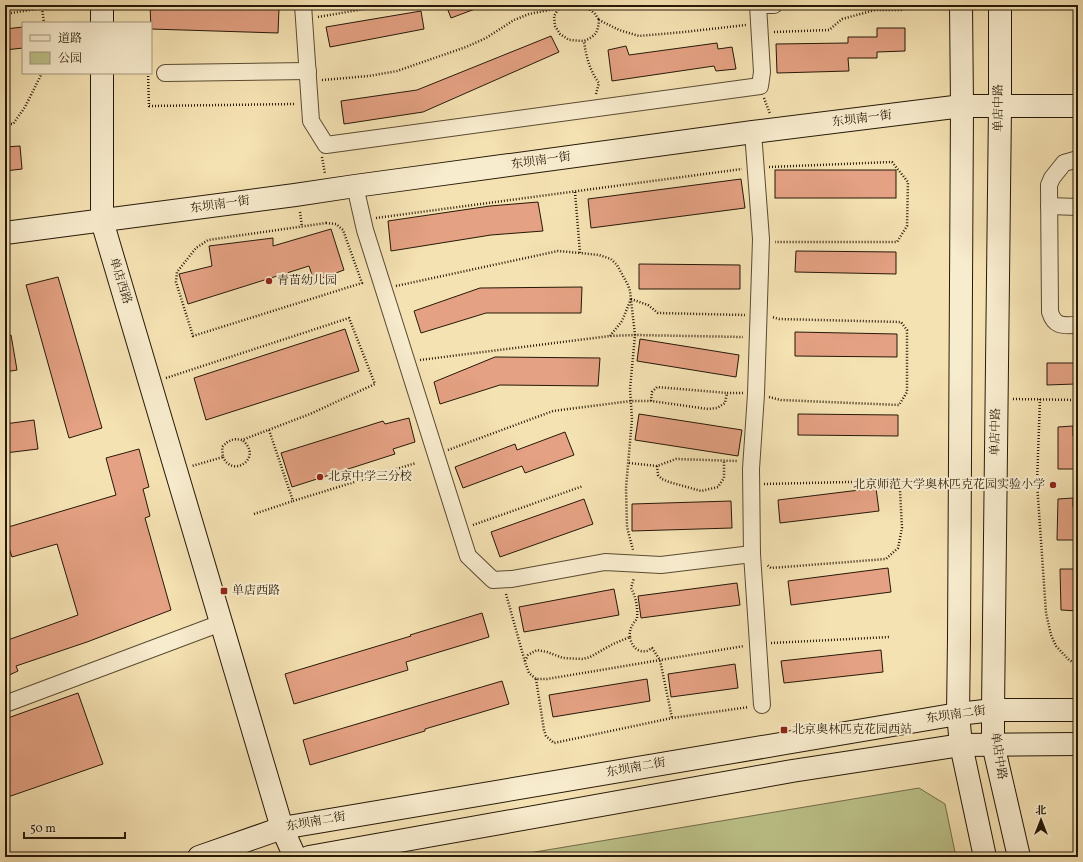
<svg xmlns="http://www.w3.org/2000/svg" width="1083" height="862" font-family="Vollkorn,'Noto Serif SC',serif">
<style>
.green{fill:#bdc38b;stroke:#726e49}
.building{fill:#e4a183;stroke:#261907}
.lines{fill:none;stroke-linecap:round;stroke-linejoin:round}
.street-casing{stroke:#5a4b32;stroke-width:18}
.secondary-casing{stroke:#261907;stroke-width:24}
.path{stroke:#261907;stroke-width:2.5;stroke-dasharray:1 2;stroke-linecap:butt}
.street{stroke:#f8ecce;stroke-width:16}
.secondary{stroke:#f8ecce;stroke-width:22}
.poi-dot{fill:#8f2418;stroke:#f8ecce;stroke-width:1.5}
.labels{text-anchor:middle;dominant-baseline:central;stroke-width:4;stroke-linejoin:round;paint-order:stroke}
.street-label{font-size:12px;fill:#261907;stroke:#f8ecce}
.poi-label{font-size:12px;fill:#261907;stroke:#f8ecce;text-anchor:start}
</style>
<rect width="100%" height="100%" fill="#f5e2b3"/>
<filter id="stains"><feTurbulence type="fractalNoise" baseFrequency=".005" numOctaves="4"/><feColorMatrix values="0 0 0 0 .2 0 0 0 0 .09 0 0 0 0 .02 0 0 0 .5 -.17"/></filter>
<radialGradient id="worn" r=".72"><stop offset=".6" stop-color="#630" stop-opacity="0"/><stop offset="1" stop-color="#630" stop-opacity=".3"/></radialGradient>
<polygon class="green" points="919,788 945,804 956,857 505,857"/>
<g class="building">
<polygon points="150,5 193,5 279,8 278,33 151,29"/>
<polygon points="446,5 482,5 483,6 451,18"/>
<polygon points="421,11 424,29 330,47 326,27"/>
<polygon points="23,27 23,48 5,50 5,29"/>
<polygon points="877,28 905,28 905,51 877,52 877,58 848,58 849,71 777,73 776,44 848,43 848,37 877,37"/>
<polygon points="551,36 559,52 423,112 344,124 341,101 417,90"/>
<polygon points="717,43 718,49 732,47 736,69 716,71 714,66 612,81 608,50 626,46 629,55"/>
<polygon points="20,146 22,169 5,171 5,147"/>
<rect x="775" y="170" width="121" height="28"/>
<polygon points="741,179 745,208 591,228 588,199"/>
<polygon points="538,202 543,231 491,235 391,251 388,221 490,206"/>
<polygon points="331,229 344,270 314,281 309,266 188,304 179,274 212,266 209,246 273,238 273,246"/>
<polygon points="796,251 896,252 896,274 795,272"/>
<polygon points="639,264 740,265 740,289 639,289"/>
<polygon points="58,277 102,428 69,438 26,285"/>
<polygon points="582,287 581,313 486,313 421,333 414,311 480,288"/>
<polygon points="345,329 359,371 206,420 194,378"/>
<polygon points="795,332 897,334 897,357 795,356"/>
<polygon points="11,335 17,370 5,372 5,336"/>
<polygon points="640,339 739,355 736,377 637,361"/>
<polygon points="495,357 600,358 598,386 500,385 440,404 434,382"/>
<polygon points="1047,363 1076,363 1075,384 1047,385"/>
<polygon points="639,414 742,430 738,456 635,440"/>
<polygon points="798,414 898,415 898,436 798,435"/>
<polygon points="409,418 415,442 393,449 395,454 292,487 281,453 383,421 385,424"/>
<polygon points="34,420 38,449 5,453 5,424"/>
<polygon points="1073,426 1073,436 1078,436 1078,469 1058,469 1058,427"/>
<polygon points="565,432 574,455 525,473 522,466 463,488 455,467 515,444 517,450"/>
<polygon points="139,449 149,487 143,489 150,516 145,518 171,610 87,642 16,666 18,671 5,677 5,641 78,615 57,544 12,557 5,536 5,528 116,495 106,458"/>
<polygon points="876,488 879,511 780,523 778,500"/>
<polygon points="1073,498 1073,507 1078,507 1078,540 1057,540 1058,499"/>
<polygon points="584,499 593,524 500,557 491,532"/>
<polygon points="731,501 732,528 632,531 632,504"/>
<polygon points="888,568 891,592 791,605 788,581"/>
<polygon points="1060,569 1075,569 1075,576 1078,576 1078,611 1061,610"/>
<polygon points="737,583 740,605 641,618 638,596"/>
<polygon points="614,589 619,615 524,632 519,607"/>
<polygon points="482,613 489,637 406,662 408,670 294,704 285,674 411,636 410,635"/>
<polygon points="881,650 883,672 784,683 781,661"/>
<polygon points="735,664 738,688 671,697 668,674"/>
<polygon points="647,679 650,701 553,717 549,695"/>
<polygon points="502,681 509,704 425,729 425,731 310,765 303,740"/>
<polygon points="78,693 103,764 5,798 5,719"/>
</g>
<g class="lines">
<g class="street-casing">
<g id="street">
<polyline points="303,5 311,121 326,145 760,86 762,72 758,5"/>
<polyline points="758,5 774,5"/>
<polyline points="165,73 308,71"/>
<path d="M 1078,159 L 1064,163 L 1052,178 L 1049,185 L 1050,312 C 1055,328 1064,325 1078,325"/>
<polyline points="355,186 365,230 468,556 493,580 512,579 605,562 661,565 752,554 751,469 756,394 761,239 753,132"/>
<polyline points="1049,206 1078,207"/>
<polyline points="752,554 762,705"/>
<polyline points="5,704 221,623"/>
</g>
</g>
<g class="secondary-casing">
<g id="secondary">
<polyline points="961,5 962,106 959,639 958,714 961,745 985,857"/>
<polyline points="1000,5 1000,106 993,710 993,744 1019,857"/>
<polyline points="102,23 102,5"/>
<polyline points="102,73 102,221 282,828 295,857"/>
<polyline points="5,233 295,195 355,186 753,132 962,106 1078,106"/>
<polyline points="199,857 282,828 786,743 958,714 993,710 1078,710"/>
<polyline points="309,857 792,771 961,745 1078,744"/>
</g>
</g>
<g class="path">
<polyline points="590,5 588,8 595,14 599,20"/>
<polyline points="570,6 588,8"/>
<polyline points="42,8 44,23"/>
<polyline points="559,8 570,6"/>
<polyline points="5,14 61,5"/>
<polyline points="318,17 387,5"/>
<polyline points="774,32 829,30 842,19 875,10 903,10 906,5"/>
<polyline points="148,73 149,106 296,104"/>
<polyline points="322,80 369,76 397,71 466,47 486,38 514,20 529,14 559,8 554,16 555,26 560,34 569,40 584,41"/>
<path d="M 596,94 L 599,83 C 590,71 586,57 584,41 C 596,36 598,32 599,20 L 619,30 L 639,36 L 684,32 L 746,25"/>
<polyline points="764,98 770,114"/>
<polyline points="5,124 13,124 25,107 42,73"/>
<polyline points="322,157 325,174"/>
<polyline points="769,167 892,162 908,182 907,226 897,242 775,242"/>
<polyline points="575,192 580,253 599,255 611,259 617,265 628,285 630,291 635,335 630,389 632,419 626,488 627,527 633,550"/>
<polyline points="300,212 302,227"/>
<polyline points="376,218 742,169"/>
<polygon points="326,223 336,224 343,230 362,283 193,336 176,282 177,272 196,248 208,240"/>
<polyline points="396,286 558,251 580,253"/>
<polyline points="631,299 648,305 658,313 745,315"/>
<polyline points="610,336 622,321 631,299"/>
<polyline points="420,360 610,336 635,335 743,337"/>
<path d="M 166,378 L 349,318 L 375,384 L 310,414 L 242,440 C 233,438 229,440 222,447 L 223,457 L 192,466"/>
<polyline points="769,397 781,400 899,405 907,392 907,330 901,322 779,319 772,317"/>
<polyline points="1013,399 1078,400"/>
<polyline points="1040,399 1037,483 1046,613 1051,635 1056,646 1069,660 1078,665"/>
<polyline points="651,401 652,392 657,387 727,393"/>
<polyline points="269,430 293,501 416,463"/>
<polyline points="448,450 553,411 631,401 651,401 708,409 717,408 725,403 727,393 743,393"/>
<path d="M 223,457 C 233,479 264,457 242,440"/>
<polyline points="629,463 657,466 676,459 737,461"/>
<polyline points="657,466 658,475 662,479 669,482 701,491 718,487 724,478 724,461"/>
<polyline points="764,484 891,481 900,490 902,528 898,548 886,559 771,568 767,565"/>
<polyline points="254,514 293,501"/>
<polyline points="473,525 583,486"/>
<polyline points="506,594 525,662 529,673 536,679 547,679 744,646"/>
<path d="M 630,637 C 629,630 632,624 637,619 C 638,608 636,597 631,588 L 634,578"/>
<polyline points="771,643 890,637"/>
<path d="M 525,661 L 528,655 L 537,650 L 547,652 L 563,658 L 583,659 L 590,657 L 613,644 L 630,637 C 631,645 637,653 646,651 C 648,651 650,649 652,648 L 660,660 L 672,718"/>
<polyline points="536,679 544,730 546,736 554,743 672,718 749,707"/>
</g>
<use href="#street" class="street"/>
<use href="#secondary" class="secondary"/>
</g>
<g class="poi-dot">
<circle cx="269" cy="281" r="4"/>
<circle cx="320" cy="477" r="4"/>
<circle cx="1053" cy="485" r="4"/>
<rect x="220" y="587" width="8" height="8" rx="2"/>
<rect x="780" y="726" width="8" height="8" rx="2"/>
</g>
<g class="labels">
<g class="street-label">
<text transform="translate(999 108) rotate(-90)">单店中路</text>
<text transform="translate(862 119) rotate(-7)">东坝南一街</text>
<text transform="translate(541 161) rotate(-8)">东坝南一街</text>
<text transform="translate(220 205) rotate(-8)">东坝南一街</text>
<text transform="translate(120 281) rotate(73)">单店西路</text>
<text transform="translate(996 432) rotate(-89)">单店中路</text>
<text transform="translate(956 715) rotate(-8)">东坝南二街</text>
<text transform="translate(998 756) rotate(81)">单店中路</text>
<text transform="translate(636 768) rotate(-10)">东坝南二街</text>
<text transform="translate(316 822) rotate(-10)">东坝南二街</text>
</g>
<g class="poi-label">
<text x="277" y="281">青苗幼儿园</text>
<text x="328" y="477">北京中学三分校</text>
<text x="1045" y="485" text-anchor="end">北京师范大学奥林匹克花园实验小学</text>
<text x="232" y="591">单店西路</text>
<text x="792" y="730">北京奥林匹克花园西站</text>
</g>
</g>
<rect width="1083" height="862" fill="none" stroke="#f5e2b3" stroke-width="20"/>
<rect x="6" y="6" width="1071" height="850" fill="none" stroke="#261907" stroke-width="2"/>
<rect x="10" y="10" width="1063" height="842" fill="none" stroke="#261907"/>
<rect x="22" y="22" width="130" height="52" fill="#f8ecce" stroke="#a4987e"/>
<rect x="30" y="35" width="20" height="6" fill="#f8ecce" stroke="#a4987e"/>
<text x="58" y="42" font-size="12" fill="#261907">道路</text>
<rect x="30" y="52" width="20" height="12" fill="#bdc38b" stroke="#a4987e"/>
<text x="58" y="62" font-size="12" fill="#261907">公园</text>
<g transform="translate(1041 820)" stroke="#f8ecce" stroke-width="3" paint-order="stroke">
<path d="M0-3L7 15L0 10L-7 15Z" fill="#261907"/>
<text y="-6" font-size="11" font-weight="bold" text-anchor="middle" fill="#261907">北</text>
</g>
<path d="M24 832v6h101v-6" fill="none" stroke="#261907" stroke-width="2"/>
<text x="30" y="832" font-size="12" fill="#261907" stroke="#f8ecce" stroke-width="3" paint-order="stroke">50 m</text>
<rect width="100%" height="100%" filter="url(#stains)"/>
<rect width="100%" height="100%" fill="url(#worn)"/>
</svg>
